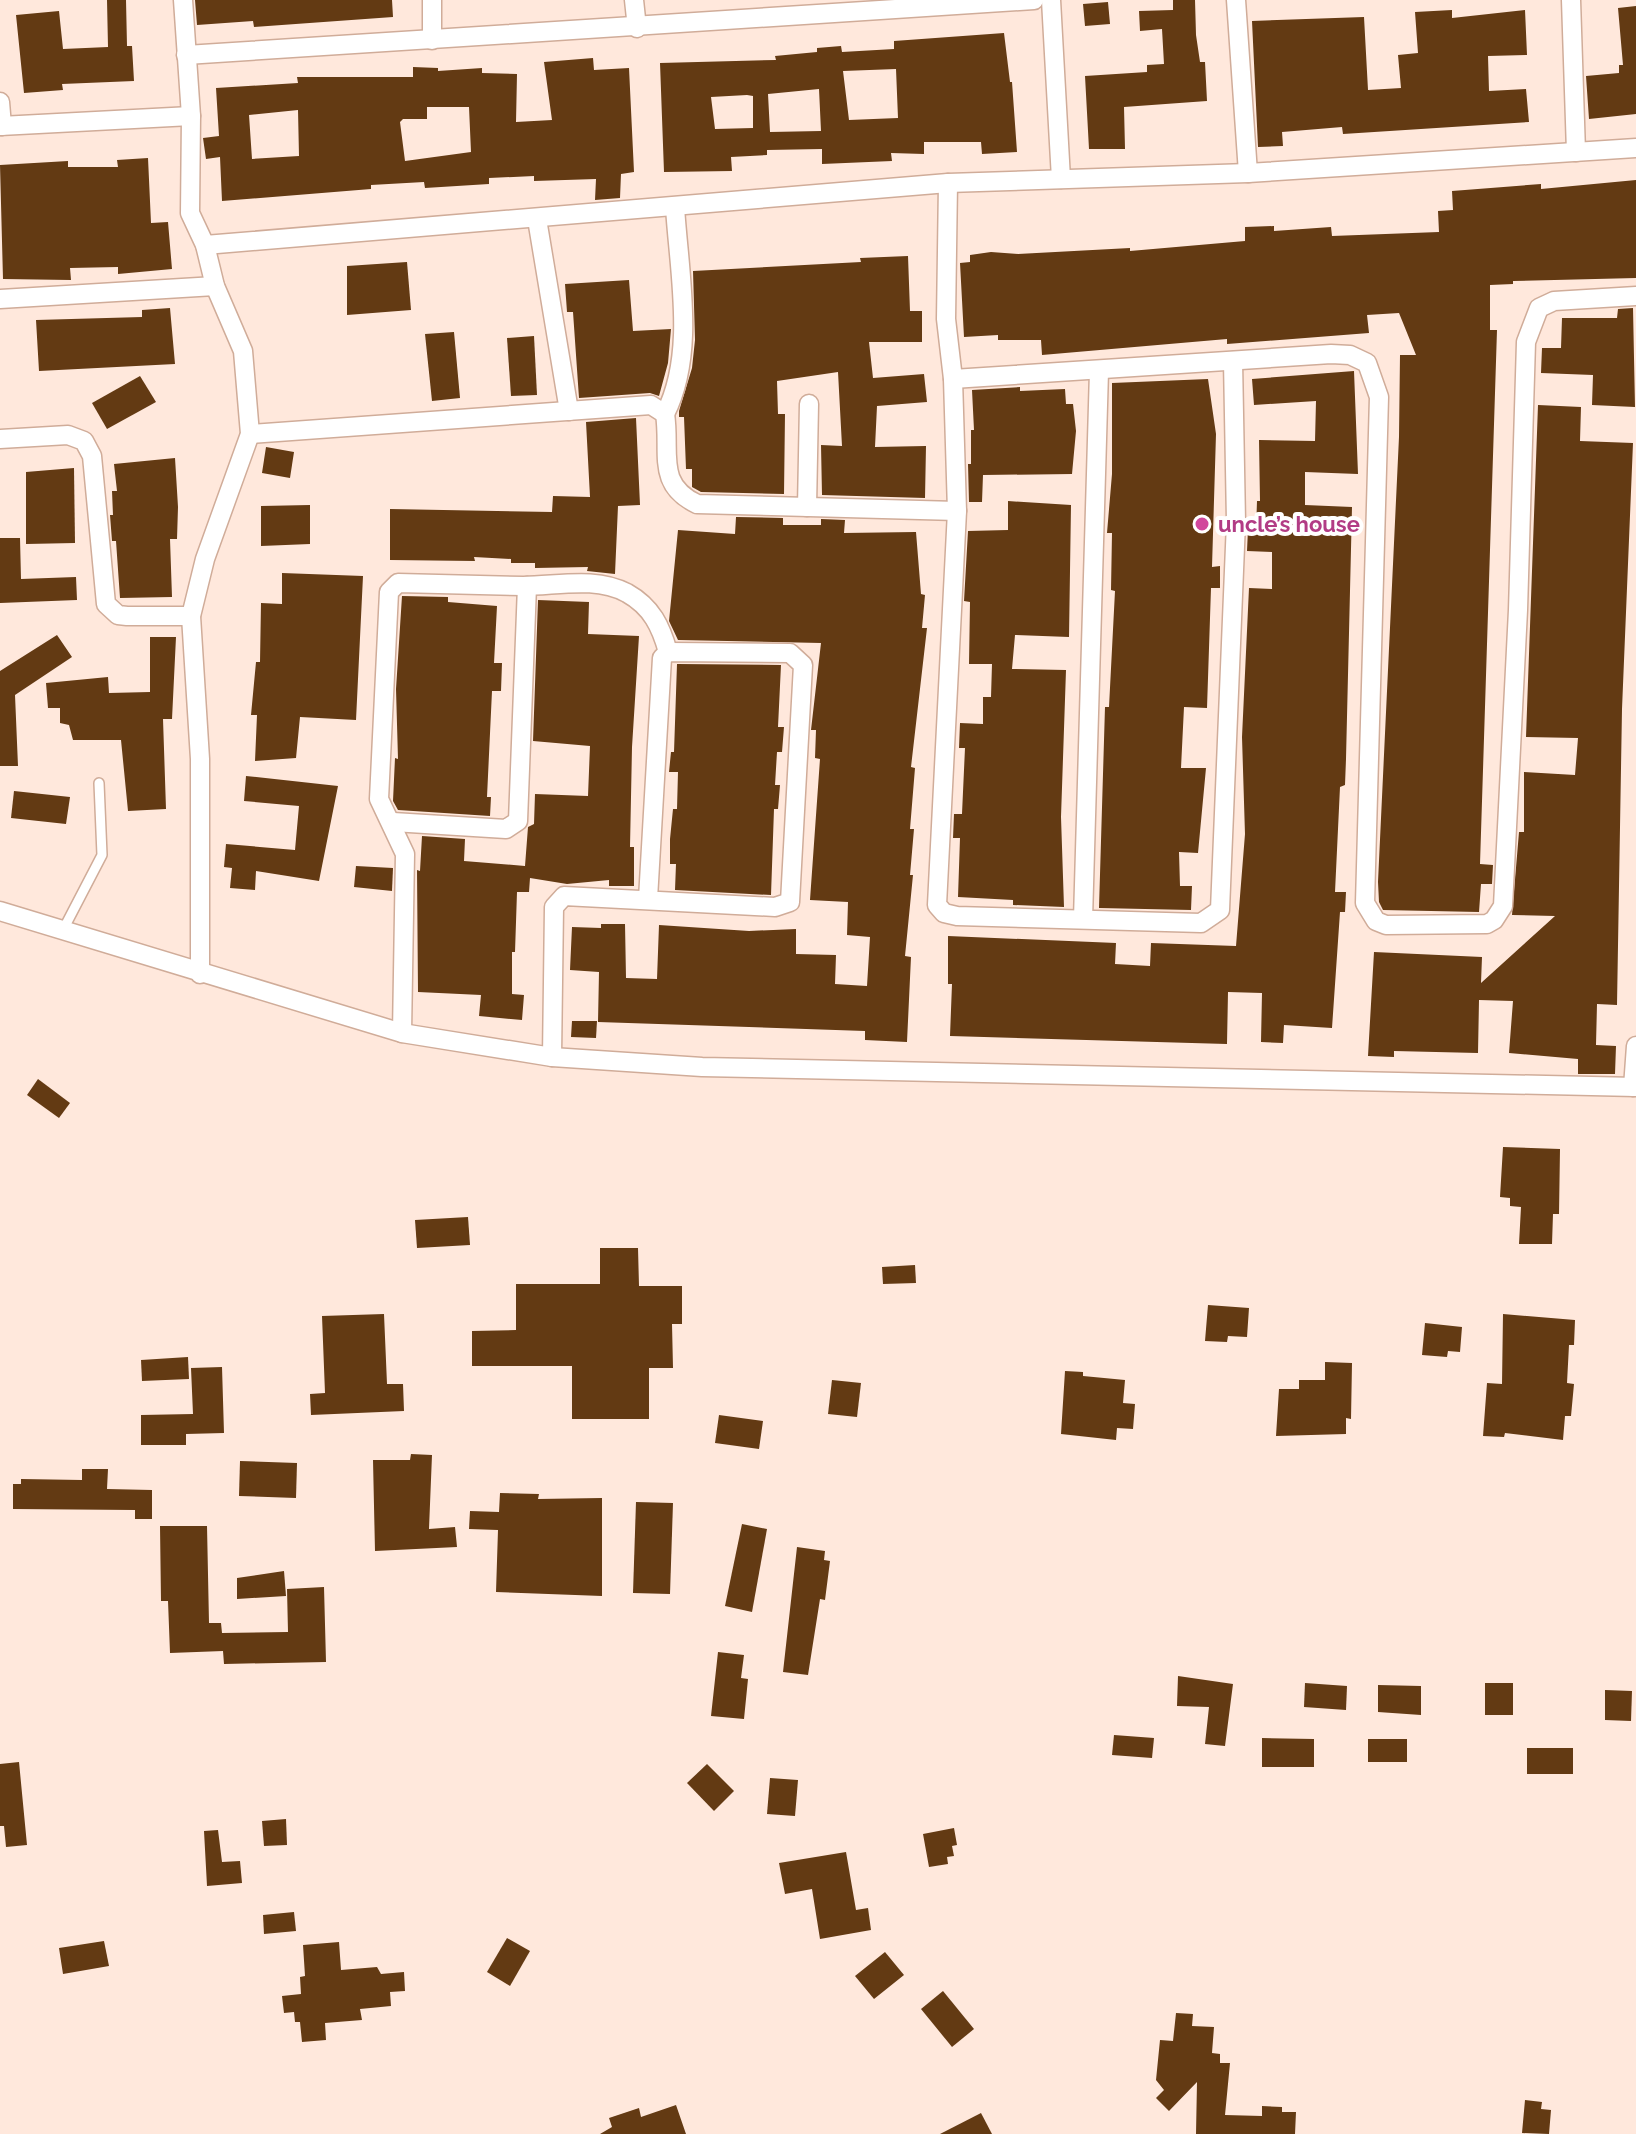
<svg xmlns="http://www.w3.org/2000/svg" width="1636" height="2134" font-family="Raleway,sans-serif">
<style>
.building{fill:#633a13;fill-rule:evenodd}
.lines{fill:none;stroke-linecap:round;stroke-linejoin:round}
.lane-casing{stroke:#d0ac99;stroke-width:12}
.street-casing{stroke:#d0ac99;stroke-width:21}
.lane{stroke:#fff;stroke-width:9}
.street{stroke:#fff;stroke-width:18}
.hotel-dot{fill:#d1479c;stroke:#fff;stroke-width:3}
.labels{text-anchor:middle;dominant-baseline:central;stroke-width:8;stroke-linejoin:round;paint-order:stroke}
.hotel-label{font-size:22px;font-weight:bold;fill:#b23c85;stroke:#fff;text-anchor:start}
</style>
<rect width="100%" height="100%" fill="#ffe8dc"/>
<g class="building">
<polygon points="107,0 126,0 127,46 132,46 134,81 62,84 63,90 24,93 16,15 59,11 63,49 108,47"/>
<polygon points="195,0 392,0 393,17 254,27 253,21 197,25"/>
<polygon points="1173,0 1195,0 1196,35 1200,62 1205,62 1207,101 1124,107 1125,149 1089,149 1085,76 1147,72 1147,65 1164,64 1162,29 1140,31 1139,11 1173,10"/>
<polygon points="1108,2 1110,24 1085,26 1083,4"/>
<polygon points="1636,6 1636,114 1589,119 1586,76 1619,73 1619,65 1623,65 1618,8"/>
<polygon points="1452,10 1452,18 1525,10 1527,55 1488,56 1489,91 1526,89 1529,122 1343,134 1342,127 1282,132 1283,146 1258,147 1252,21 1364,17 1368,90 1401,88 1398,55 1418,53 1415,12"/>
<path d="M 1004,33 L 1010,82 L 1012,82 L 1017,152 L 982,154 L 981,142 L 924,142 L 924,154 L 891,153 L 892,161 L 822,164 L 822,149 L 767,150 L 767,155 L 731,157 L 732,171 L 664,172 L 660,63 L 776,60 L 775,56 L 817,52 L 817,48 L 841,46 L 842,52 L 894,49 L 894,41 ZM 896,69 L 898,118 L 849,120 L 843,71 ZM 819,89 L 821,131 L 770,132 L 768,94 ZM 747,95 L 753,96 L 753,128 L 715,129 L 711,97 Z"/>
<path d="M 593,58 L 594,70 L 629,68 L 634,172 L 621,174 L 620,198 L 595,200 L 596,179 L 534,181 L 534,176 L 489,178 L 489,184 L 425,188 L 424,182 L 371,185 L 371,189 L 222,201 L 220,157 L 206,159 L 203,138 L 219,136 L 216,88 L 298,83 L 297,77 L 413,77 L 413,67 L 438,68 L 438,71 L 482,68 L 482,73 L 517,74 L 516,122 L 552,120 L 544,62 ZM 427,107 L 469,107 L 471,152 L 405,161 L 400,122 L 403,119 L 427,119 ZM 298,110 L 299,156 L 252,159 L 249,115 Z"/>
<polygon points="148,158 151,223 168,222 172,269 118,274 118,267 70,268 71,280 3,279 0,165 68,161 68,167 118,167 117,160"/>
<polygon points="1636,180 1636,278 1513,281 1513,284 1490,285 1490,330 1497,330 1480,864 1493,865 1492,884 1481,884 1479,912 1383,910 1379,902 1378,882 1399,437 1400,355 1416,355 1399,313 1367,315 1369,333 1227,344 1227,339 1042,355 1041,340 998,340 998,335 964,337 960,263 970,262 970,255 991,252 1018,254 1130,248 1130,251 1245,241 1245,227 1274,226 1274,231 1331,227 1332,236 1439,232 1438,211 1453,210 1452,191 1541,184 1541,189"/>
<polygon points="908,256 910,311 922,311 922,342 869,342 873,378 924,374 927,402 877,406 875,447 926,446 925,498 822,495 821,445 842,446 838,372 777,381 778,414 785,414 784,494 701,492 692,487 692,469 686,469 684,417 679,417 679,411 692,368 695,340 693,271 861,262 860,258"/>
<polygon points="407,262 411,310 347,315 347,266"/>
<polygon points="629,280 633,331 671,329 668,363 659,396 650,393 579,398 573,312 567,312 565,284"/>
<polygon points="170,308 175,364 39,371 36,320 142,317 142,310"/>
<polygon points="1633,308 1635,407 1592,405 1593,375 1541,373 1542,348 1561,348 1562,318 1617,318 1618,309"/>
<polygon points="454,332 460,398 432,401 425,334"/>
<polygon points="534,336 537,395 511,396 507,338"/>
<polygon points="1354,371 1358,474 1305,472 1305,505 1352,507 1346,759 1345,785 1340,787 1335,892 1346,892 1345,912 1340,912 1332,1028 1284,1025 1283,1043 1261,1042 1262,993 1228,992 1227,1044 950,1036 952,984 948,984 948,936 1116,943 1115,964 1150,966 1151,943 1236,946 1245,834 1242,737 1249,588 1272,589 1272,552 1247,551 1248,529 1256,530 1257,501 1260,501 1259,440 1315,441 1316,401 1254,405 1252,379"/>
<polygon points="140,376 156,402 107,429 92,403"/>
<polygon points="1208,379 1216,434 1212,567 1220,566 1220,588 1211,588 1207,708 1184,707 1181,768 1206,768 1198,853 1179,852 1180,886 1192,886 1191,910 1099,908 1105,707 1109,707 1115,591 1111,590 1112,533 1107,533 1112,474 1112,383"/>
<polygon points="1020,387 1020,391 1065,389 1066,404 1073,404 1076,431 1072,474 983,475 982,502 969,502 968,464 971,464 971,430 974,430 972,390"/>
<polygon points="1538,405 1581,407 1580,441 1633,443 1622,709 1617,1005 1597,1004 1596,1045 1616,1046 1615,1074 1578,1074 1578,1059 1509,1053 1513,1001 1479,1000 1478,1053 1394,1051 1394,1057 1368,1056 1374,952 1482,957 1481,983 1555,916 1512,915 1519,832 1524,832 1524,772 1575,775 1578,738 1526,737"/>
<polygon points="636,418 640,505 618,506 615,574 587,571 588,567 535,568 535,563 511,563 511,559 474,557 475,561 390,560 390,509 552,512 553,496 590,497 586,422"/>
<polygon points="266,447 294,452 290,478 262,473"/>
<polygon points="175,458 178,507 177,539 170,539 172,597 120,598 116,541 112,541 110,515 113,515 112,491 117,491 114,464"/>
<polygon points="74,468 75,543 26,544 26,472"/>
<polygon points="1008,501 1071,505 1069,637 1015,635 1012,669 1066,670 1061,817 1064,907 1013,905 1013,900 958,897 960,838 953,838 954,814 962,814 965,748 959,748 960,723 983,724 983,697 991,697 992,664 969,664 970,602 964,601 968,531 1008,530"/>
<polygon points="310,505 310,544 261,546 261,506"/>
<polygon points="736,517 783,518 783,525 821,525 821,519 845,520 844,533 916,532 921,594 925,595 922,628 927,628 911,767 915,768 910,829 914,829 910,875 913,875 905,956 911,957 907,1042 865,1040 865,1031 598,1022 599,972 570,970 572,927 601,928 601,924 625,924 626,978 657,979 659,925 749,931 796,929 796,954 836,955 835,984 867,986 870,937 847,935 848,902 810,900 820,759 815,758 816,730 811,730 821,643 678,640 669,621 678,530 735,534"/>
<polygon points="0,538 20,538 21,579 76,577 77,600 0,603"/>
<polygon points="282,573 363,576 356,720 300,717 296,758 255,761 257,715 251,715 256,662 260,662 261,603 282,604"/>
<polygon points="402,596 448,597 448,602 497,606 494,663 502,663 501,691 492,691 487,797 491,797 490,816 398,810 393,801 395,758 398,759 396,689"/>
<polygon points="538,600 589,602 588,634 639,636 632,747 630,847 634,847 634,886 609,886 609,880 567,884 530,878 529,892 517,892 515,952 512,952 512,994 524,995 522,1020 479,1016 481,995 418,992 417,870 420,871 422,836 465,839 464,861 525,866 528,827 534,824 535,794 588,796 590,746 533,741"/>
<polygon points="57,635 72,657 15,695 18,766 0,766 0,671"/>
<polygon points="150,637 176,637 172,719 163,719 166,809 128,811 121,740 73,740 69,725 60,723 60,708 48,708 46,683 108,677 109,693 150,692"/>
<polygon points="677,664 781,665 778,727 784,727 782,752 777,752 775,785 780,785 778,809 774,809 771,895 675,890 676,864 670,864 670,839 673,809 677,809 678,772 669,772 671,752 674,752"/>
<polygon points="246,776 338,786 319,881 256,871 255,890 230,888 232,868 224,867 226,844 295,850 299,806 244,801"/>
<polygon points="14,791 70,797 66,824 11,818"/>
<polygon points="356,866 393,868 392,891 354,887"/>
<polygon points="572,1021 597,1021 596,1038 571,1037"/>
<polygon points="38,1079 70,1103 59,1118 27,1095"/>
<polygon points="1503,1147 1560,1149 1559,1214 1553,1214 1552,1244 1519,1244 1521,1207 1510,1206 1510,1198 1500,1197"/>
<polygon points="468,1217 470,1245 417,1248 415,1220"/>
<polygon points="600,1248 638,1248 639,1286 682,1286 682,1324 672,1324 673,1368 649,1368 649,1419 572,1419 572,1366 472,1366 472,1331 516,1330 516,1284 600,1284"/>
<polygon points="915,1265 916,1283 883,1284 882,1267"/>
<polygon points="1208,1305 1249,1308 1247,1337 1228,1336 1227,1342 1205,1341"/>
<polygon points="384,1314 387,1384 403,1384 404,1411 311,1415 310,1394 325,1393 322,1316"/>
<polygon points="1503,1314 1575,1320 1574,1345 1569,1345 1567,1383 1574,1384 1571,1416 1565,1416 1563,1440 1505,1433 1504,1437 1483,1436 1487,1383 1502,1384"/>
<polygon points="1425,1323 1462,1327 1460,1352 1448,1351 1447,1357 1422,1355"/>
<polygon points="188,1357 189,1379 142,1381 141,1360"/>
<polygon points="1325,1362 1352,1363 1351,1419 1346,1418 1346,1434 1276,1436 1279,1389 1299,1389 1299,1380 1325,1380"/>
<polygon points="222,1367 224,1433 186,1434 186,1445 141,1445 141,1415 193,1414 191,1368"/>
<polygon points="1065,1371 1083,1372 1083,1376 1125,1380 1123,1403 1135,1404 1133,1429 1117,1428 1116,1440 1061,1434"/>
<polygon points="832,1380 861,1383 857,1417 828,1414"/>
<polygon points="719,1415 763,1421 759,1449 715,1443"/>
<polygon points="411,1454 432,1455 429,1529 455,1527 457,1547 375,1551 373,1460 410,1460"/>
<polygon points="240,1461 297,1463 296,1498 239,1496"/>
<polygon points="82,1469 108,1469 107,1489 152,1490 152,1519 135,1519 135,1510 13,1509 13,1484 21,1484 21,1479 82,1480"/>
<polygon points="500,1493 539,1494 538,1499 602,1498 602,1596 496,1592 498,1530 469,1529 470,1511 499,1512"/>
<polygon points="636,1502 673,1503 670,1594 633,1593"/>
<polygon points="742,1524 767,1529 752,1612 725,1606"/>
<polygon points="160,1526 207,1526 209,1623 221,1623 222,1633 288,1632 287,1589 324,1587 326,1662 224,1664 223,1651 170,1653 168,1601 161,1601"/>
<polygon points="797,1547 825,1551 824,1560 830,1561 825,1600 820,1599 808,1675 783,1672"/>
<polygon points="284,1571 286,1596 237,1599 237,1578"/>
<polygon points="718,1652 744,1655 741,1678 748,1679 744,1719 711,1716"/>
<polygon points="1178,1676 1233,1684 1225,1746 1205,1744 1209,1707 1177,1706"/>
<polygon points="1305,1683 1347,1686 1346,1710 1304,1707"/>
<rect x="1485" y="1683" width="28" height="32"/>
<polygon points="1378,1685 1421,1686 1421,1715 1378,1712"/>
<polygon points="1605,1690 1632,1691 1631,1721 1605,1720"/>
<polygon points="1114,1735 1154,1738 1152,1758 1112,1755"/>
<polygon points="1262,1738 1314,1739 1314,1767 1262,1767"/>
<rect x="1368" y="1739" width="39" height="23"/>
<rect x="1527" y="1748" width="46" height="26"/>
<polygon points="19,1762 27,1845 6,1847 4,1826 0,1826 0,1764"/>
<polygon points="707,1764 734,1791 714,1811 687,1783"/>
<polygon points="770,1778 798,1780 795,1816 767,1814"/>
<polygon points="286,1819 287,1845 264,1846 262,1821"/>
<polygon points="954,1828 957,1845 952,1846 954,1856 947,1857 948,1864 929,1867 923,1834"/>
<polygon points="218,1830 222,1862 240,1861 242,1883 207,1886 204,1831"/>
<polygon points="846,1852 856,1910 868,1908 871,1930 820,1939 812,1889 785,1894 779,1863"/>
<polygon points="294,1912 296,1931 264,1934 263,1915"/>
<polygon points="507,1938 530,1951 510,1986 487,1972"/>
<polygon points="104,1941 109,1966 63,1974 59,1948"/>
<polygon points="339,1942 341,1970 377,1967 381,1974 404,1972 405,1991 390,1992 391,2006 360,2009 362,2020 325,2023 326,2040 302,2042 300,2022 295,2022 294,2012 284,2013 282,1996 301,1994 300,1977 305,1976 303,1945"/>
<polygon points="885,1952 904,1975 874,1999 855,1976"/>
<polygon points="943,1991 974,2029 952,2047 921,2009"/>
<polygon points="1176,2013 1193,2014 1192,2026 1214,2027 1212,2053 1220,2054 1220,2063 1230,2063 1225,2115 1262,2116 1262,2106 1282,2107 1282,2112 1296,2112 1295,2134 1196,2134 1197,2082 1169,2111 1156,2098 1164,2090 1156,2080 1160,2040 1173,2041"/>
<polygon points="1525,2100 1542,2102 1541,2109 1551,2110 1549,2134 1522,2133"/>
<polygon points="676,2105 686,2134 600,2134 612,2127 609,2118 639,2108 641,2117"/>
<polygon points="981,2113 992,2134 940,2134"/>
</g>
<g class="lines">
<g class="lane-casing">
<polyline id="lane" points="63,930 102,855 99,783"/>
</g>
<g class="street-casing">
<g id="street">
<polyline points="183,0 191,116 190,213 205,245 215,286 243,351 250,434 205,559 191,616 200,759 200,974"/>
<polyline points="432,0 432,40"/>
<polyline points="634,0 637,28"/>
<polyline points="1051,0 1061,179"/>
<polyline points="1236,0 1248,173"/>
<polyline points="1571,0 1576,152"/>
<polyline points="186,55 1034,0"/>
<polyline points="0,102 2,126"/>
<polyline points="0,126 191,116"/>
<polyline points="948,183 946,319 953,379 957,511 937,905 944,913 957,916 1201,923 1220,910 1236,522 1233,361"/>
<polyline points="537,219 569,411"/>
<polyline points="205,245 948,183 1248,173 1636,148"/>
<polyline points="0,299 215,286"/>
<polyline points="953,379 1331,354 1350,355 1367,363 1379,397 1365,903 1376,921 1386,925 1487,924 1494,920 1503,906 1518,610 1526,342 1539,308 1554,301 1636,296"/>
<path d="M 665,414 C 696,353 679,273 675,207"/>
<path d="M 250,434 L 651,405 L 665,414 C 671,452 655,484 697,504 L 957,511"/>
<polyline points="0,439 68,435 84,441 92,456 106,604 118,615 127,616 191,616"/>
<polyline points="807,507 809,404"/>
<polyline points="393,822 506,829 518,821 527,586"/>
<polyline points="0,911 402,1033 552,1057 702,1067 1636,1087"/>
<polyline points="1083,919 1099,371"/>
<path d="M 402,1033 L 405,854 L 379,799 L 389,592 L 398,583 C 439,584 481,585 523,586 C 557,586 595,576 627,593 C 652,607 661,627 668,652"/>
<polyline points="552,1057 554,907 564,896 775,907 790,902 803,665 790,653 668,652 662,658 648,899"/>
<polyline points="1633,1087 1636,1046"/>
</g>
</g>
<use href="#lane" class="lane"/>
<use href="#street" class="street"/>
</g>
<circle class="hotel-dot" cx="1202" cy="524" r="8"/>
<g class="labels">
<g class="hotel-label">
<text x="1218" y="524">uncle’s house</text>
</g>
</g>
</svg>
